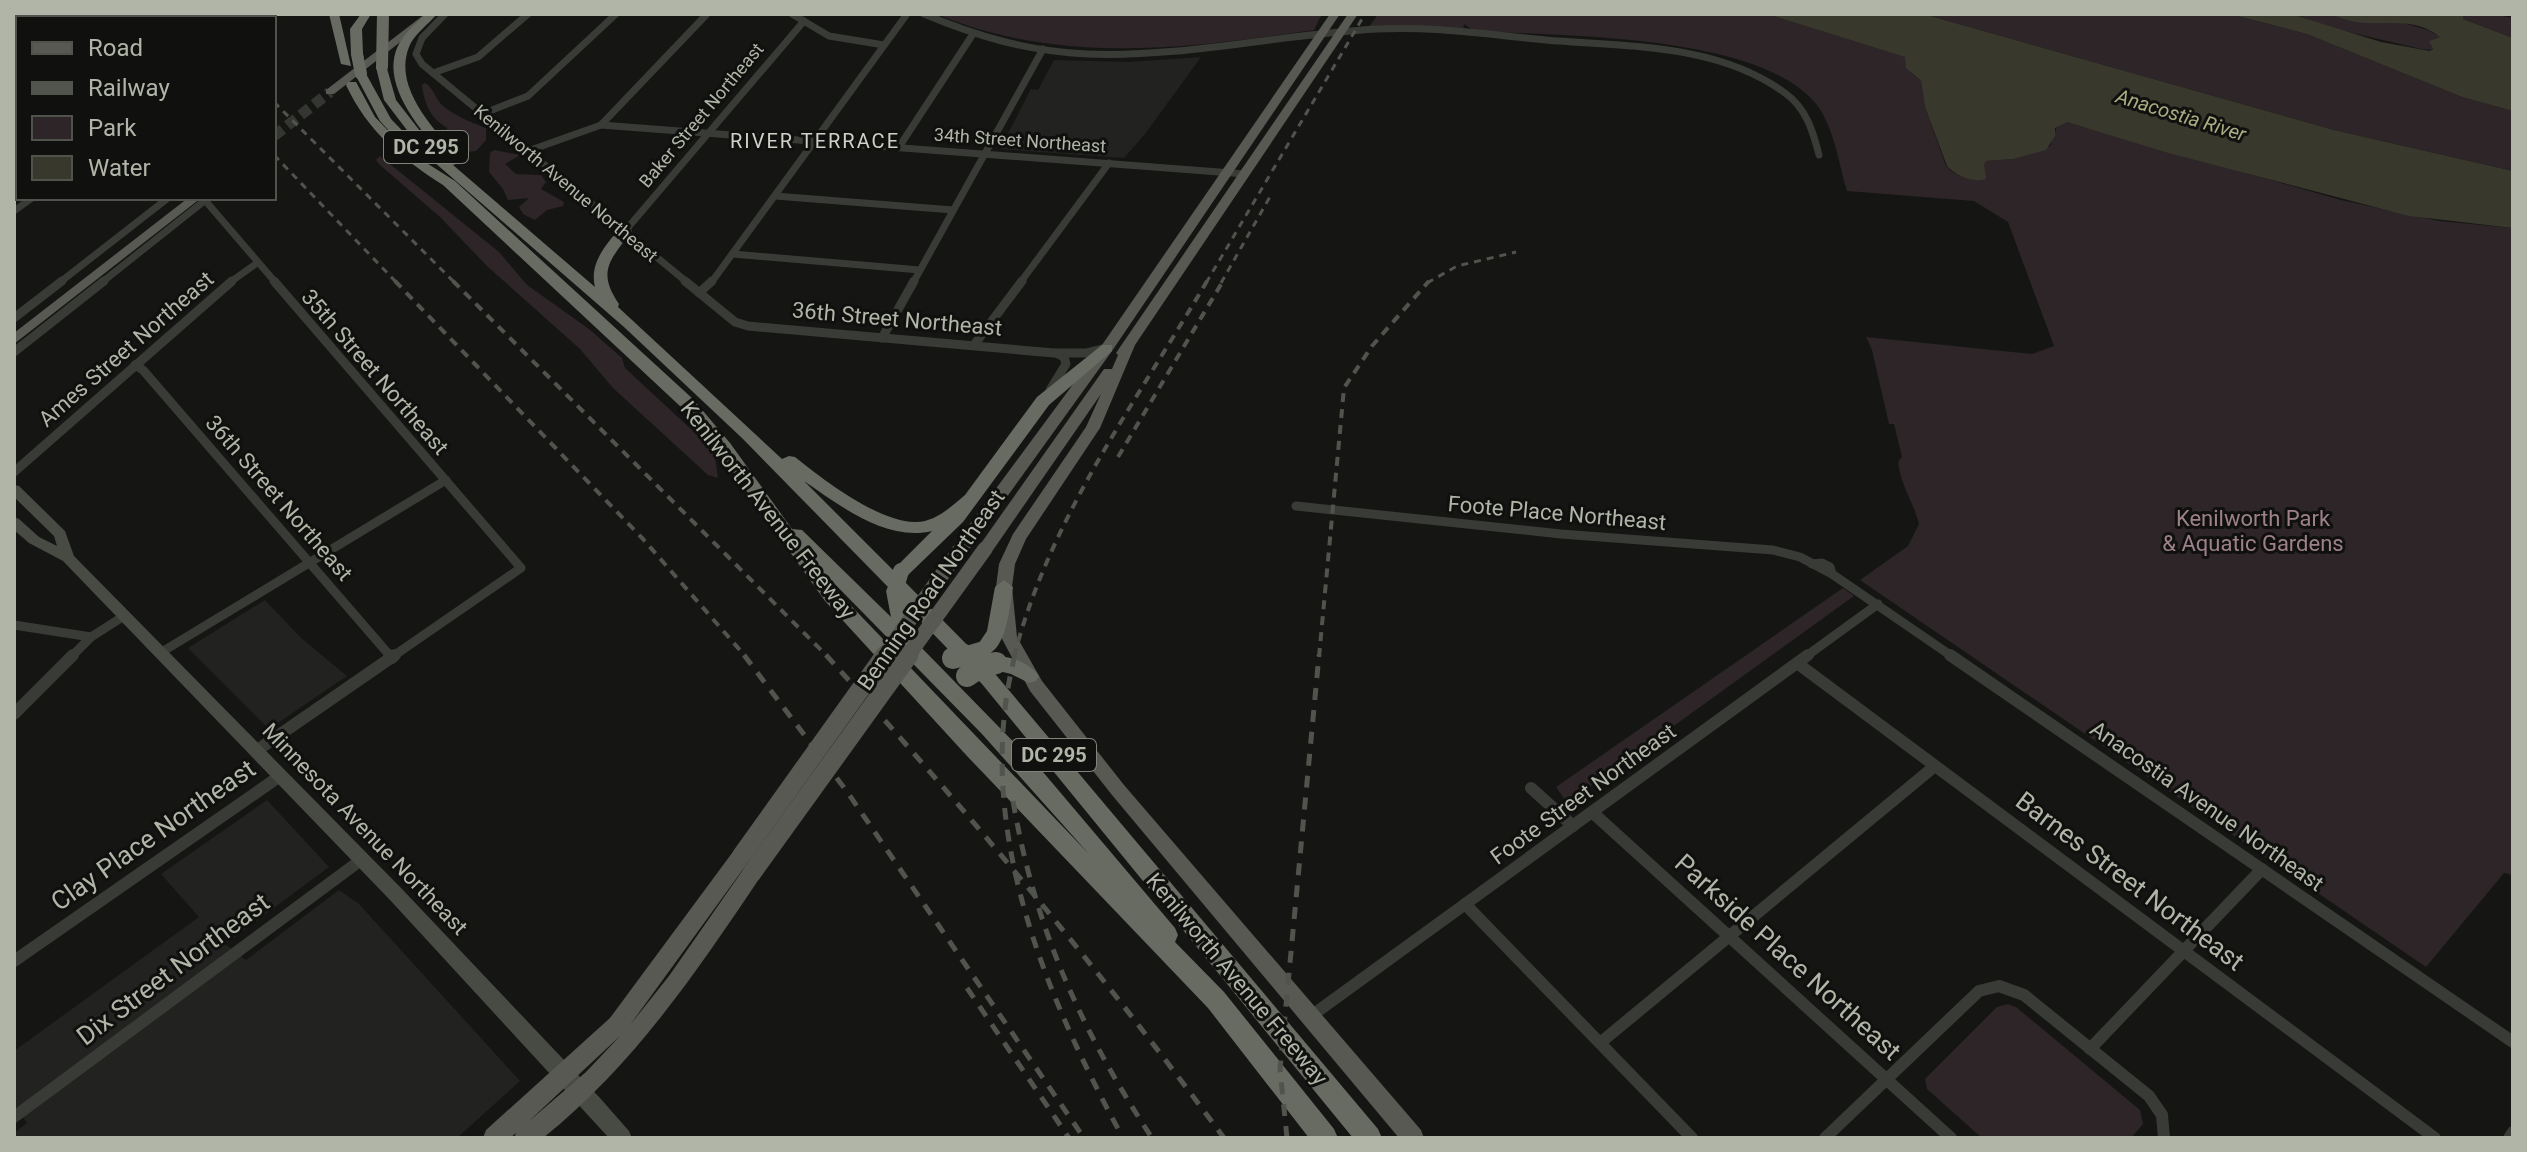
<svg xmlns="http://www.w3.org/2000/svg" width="2527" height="1152" font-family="Roboto,sans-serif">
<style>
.built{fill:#222321}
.green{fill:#2d2528}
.water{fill:#38382c}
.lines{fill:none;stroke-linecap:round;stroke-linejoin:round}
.primary-tunnel{stroke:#343632;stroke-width:11;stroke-dasharray:11 6;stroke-linecap:butt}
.street-far2{stroke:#393b36;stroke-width:7}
.street-far1{stroke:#393b36;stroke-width:9}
.street{stroke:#393b36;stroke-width:12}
.secondary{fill:#484a44;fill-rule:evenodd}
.primary{fill:#575952;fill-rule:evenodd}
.highway{fill:#686b62;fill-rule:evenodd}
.rail-far2{stroke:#51534d;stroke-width:3;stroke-dasharray:7 6;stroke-linecap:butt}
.rail-far1{stroke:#51534d;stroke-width:4;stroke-dasharray:9 7;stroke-linecap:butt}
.rail{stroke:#51534d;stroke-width:5;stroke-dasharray:12 10;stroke-linecap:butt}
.primary-bridge-far1{stroke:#575952;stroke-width:15}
.primary-bridge{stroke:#575952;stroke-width:19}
.highway-bridge-far2{stroke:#686b62;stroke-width:12}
.highway-bridge-far1{stroke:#686b62;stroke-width:16}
.highway-bridge{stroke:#686b62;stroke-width:22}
.labels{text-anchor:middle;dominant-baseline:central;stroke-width:6;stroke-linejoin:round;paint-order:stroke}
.far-street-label{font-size:18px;fill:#b1b5a8;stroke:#10110f}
.far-water-label{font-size:20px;font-style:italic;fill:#abad82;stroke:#10110f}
.far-neighbourhood-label{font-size:20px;letter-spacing:2px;fill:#cfd1c8;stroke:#10110f}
.shield{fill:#10110f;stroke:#81847a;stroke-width:2}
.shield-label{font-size:20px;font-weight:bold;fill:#b1b5a8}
.street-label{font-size:22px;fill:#b1b5a8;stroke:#10110f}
.park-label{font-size:22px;fill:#9e808b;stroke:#10110f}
.near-street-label{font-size:26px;fill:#b1b5a8;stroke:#10110f}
</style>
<rect width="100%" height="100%" fill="#151614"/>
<g class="built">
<polygon points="1201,57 1145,134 1124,158 1000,149 1031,89 1038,90 1054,60 1129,62"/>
<polygon points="265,600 300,637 347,676 269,729 188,648"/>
<polygon points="267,800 329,867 225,944 246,960 339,890 359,904 520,1081 457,1138 14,1138 14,1133 27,1123 14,1104 14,1051 199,917 161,874"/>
</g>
<g class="green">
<path d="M 936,14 L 1322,14 L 1314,30 C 1184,49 1060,65 936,14 Z"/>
<path d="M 1378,14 L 1767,14 L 1906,57 L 1911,73 L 1921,81 L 1925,107 L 1946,166 C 1957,178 1969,179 1984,176 L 1984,163 L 1986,161 L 2013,159 L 2050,146 L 2058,124 L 2067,122 L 2341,200 L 2439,221 L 2513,228 L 2513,875 L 2504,873 L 2426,967 L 1860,580 L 1908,546 L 1919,524 C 1913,501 1901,486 1898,462 L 1902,457 L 1894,424 L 1889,424 L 1872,350 L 1866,337 L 2032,354 L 2054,346 L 2008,222 L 1974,201 L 1847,191 C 1839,164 1834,128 1817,105 C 1760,33 1560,36 1474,31 L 1464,24 L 1463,31 L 1369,27 Z"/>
<polygon points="1923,14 2230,14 2307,34 2462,97 2513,111 2513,171 2334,130"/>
<polygon points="2291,14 2329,14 2366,23 2396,21 2428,30 2441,37 2430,41 2433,50 2421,49 2340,30"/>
<polygon points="2492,14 2513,18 2513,38 2463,19 2462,15"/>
<path d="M 425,83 C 433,88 435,96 440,103 C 449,113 474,124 486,128 L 486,140 L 476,151 L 468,152 L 460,139 L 442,133 L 448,128 C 431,120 424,103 422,85 Z"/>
<polygon points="494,150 520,155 505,164 516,174 541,175 546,182 541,189 564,202 563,206 547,210 535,220 523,214 519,207 529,198 508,200 503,189 489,172 490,153"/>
<polygon points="380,156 499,252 527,285 589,329 622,358 625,368 707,444 715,458 718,478 708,475 613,388 580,349 488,267 440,217 380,165 376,160"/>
<polygon points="1843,588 1854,596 1567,803 1556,787"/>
<polygon points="2008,1004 2016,1007 2140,1110 2143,1124 2131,1138 1982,1138 1927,1089 1925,1079 1997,1007"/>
</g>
<g class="water">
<path d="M 1767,14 L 1923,14 L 2334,130 L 2513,171 L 2513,228 L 2409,216 L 2165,152 L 2067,122 L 2055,128 L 2055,136 L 2046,150 L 2013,159 L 1986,161 L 1984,164 L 1986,179 C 1973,183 1956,176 1947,166 L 1925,107 L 1921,81 L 1906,68 L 1905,57 Z"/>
<path d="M 2230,14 L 2291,14 L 2381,42 L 2430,51 L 2433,49 L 2429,41 L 2440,37 C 2418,19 2392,24 2366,23 C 2354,23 2341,18 2329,14 L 2468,14 L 2463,15 L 2463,19 L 2513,38 L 2513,111 L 2462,97 L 2307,34 Z"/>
</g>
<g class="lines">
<polyline class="primary-tunnel" points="274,136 330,92"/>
<g class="street-far2">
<polyline points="445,14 422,38 416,54 422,64 688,283"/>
<polyline points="792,14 829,36 884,45"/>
<path d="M 924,14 C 979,37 1027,51 1087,54 C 1184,58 1281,34 1377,29 C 1434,26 1490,35 1546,40 C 1627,47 1717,43 1785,93 C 1806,108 1813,131 1819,155"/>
<polyline points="34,18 41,14"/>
<polyline points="14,29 18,27"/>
<polyline points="433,73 478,57 528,14"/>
<polyline points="14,82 18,83"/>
<polyline points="14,94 18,92"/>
<polyline points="482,114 528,96 616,14"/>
<polyline points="601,125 1245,174"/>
<polyline points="899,147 973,34"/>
<polyline points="528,151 601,125 707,14"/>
<polyline points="14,170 18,170"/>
<polyline points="775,196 953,210"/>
<polyline points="203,198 276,283"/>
<polyline points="14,211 32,198"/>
<polyline points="625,231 804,21"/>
<polyline points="733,254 920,270"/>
<polyline points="59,283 168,198"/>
<polyline points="101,283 208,198"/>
<polyline points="229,283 257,263"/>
<polyline points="711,283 907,14"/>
<polyline points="913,283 1043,49"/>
<polyline points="1020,283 1109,163"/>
</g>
<g class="street-far1">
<polyline points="274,281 521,568 392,657"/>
<polyline points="685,281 735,322 748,326 1054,353 1086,353 1106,348"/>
<polyline points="699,293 712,281"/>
<polyline points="14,318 62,281"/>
<polyline points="882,338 914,281"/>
<polyline points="974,345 1022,281"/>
<polyline points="14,352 104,281"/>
<polyline points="135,365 143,370 391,657"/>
<polyline points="1050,390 1066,364 1064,357 1056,353"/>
<polyline points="14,472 232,281"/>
<polyline points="1296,506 1561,534 1773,550 1800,557 1832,574"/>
<polyline points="1812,564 1822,563 1830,567 1832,574 1953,657"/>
<polyline points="14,625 91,637"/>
<polyline points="160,653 446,480"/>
<polyline points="71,657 91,637 124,616"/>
<polyline points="1805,657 1878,604"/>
</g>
<g class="street">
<polyline points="389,655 392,658"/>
<polyline points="1950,655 2513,1042"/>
<polyline points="1797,663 2435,1138"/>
<polyline points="14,714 73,655"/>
<polyline points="256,751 395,655"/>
<polyline points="1531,788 1573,826"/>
<polyline points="1592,812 1951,1138"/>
<polyline points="1465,904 1692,1138"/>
<polyline points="14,961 280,776"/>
<polyline points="1311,1016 1808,655"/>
<polyline points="1600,1043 1935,766"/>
<polyline points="2090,1049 2262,869"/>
<polyline points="14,1117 361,860"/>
<polyline points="1825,1138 1979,991 1999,986 2024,995 2149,1096 2162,1115 2164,1138"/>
<polyline points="2509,1138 2513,1132"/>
</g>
<polygon class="secondary" points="14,485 19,486 65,531 74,556 402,889 600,1098 629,1131 632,1138 609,1138 390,900 63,561 29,543 14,530 14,517 19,519 39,537 57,546 54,536 14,497"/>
<g class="primary">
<polygon points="425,14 436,14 334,94 326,94 326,90"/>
<polygon points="1330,14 1340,14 1112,351 970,548 958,548 956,544 958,540 1102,345"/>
<polygon points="1348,14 1358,14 1135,345 1100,428 1026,539 1015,564 1012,587 1017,637 1042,681 1124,785 1421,1130 1424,1138 1399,1138 1112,795 1030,691 1001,637 996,587 999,564 1013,534 1086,427 1101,394 991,553 985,555 977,549 1104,369 1112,369 1118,355 1116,353"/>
<polygon points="188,198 201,198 14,344 14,333"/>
<path d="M 742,847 L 749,849 L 752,855 L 749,861 L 630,1025 L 669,976 L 745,867 L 752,865 L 759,867 L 762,873 L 759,879 C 695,974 633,1066 543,1138 L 514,1138 L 516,1133 L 510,1138 L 483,1138 L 486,1130 L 610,1018 L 735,849 ZM 620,1036 L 586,1072 L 528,1122 Z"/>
</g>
<g class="highway">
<polygon points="329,14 339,14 351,66 341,64"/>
<polygon points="361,14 371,14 362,29 363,54 357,57 351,54 350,29"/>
<path d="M 426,14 L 437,14 C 428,25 414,34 409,47 C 392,90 438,132 461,162 L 453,165 L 595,287 C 589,263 606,245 620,228 L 630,228 L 632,231 C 611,259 596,271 619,304 L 618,307 L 782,459 L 789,456 L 795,457 C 822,479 880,523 916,522 C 935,522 951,507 965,495 L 1037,397 L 1102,345 L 1112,345 L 1112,351 L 1049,405 L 963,522 L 907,576 L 900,577 L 988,666 L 989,658 C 1005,653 1030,662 1039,676 L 1036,681 L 1029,683 L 1011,674 L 991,669 L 1378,1129 L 1382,1138 L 1353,1138 L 982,684 L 908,608 L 914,640 L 1043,772 L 1175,928 L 1178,935 L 1175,942 L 1224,992 L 1334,1129 L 1338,1138 L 1309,1138 L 1208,1008 L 967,756 L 825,601 L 718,451 L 681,407 L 443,185 C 401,158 368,132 346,85 L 348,82 L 356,82 L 375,117 L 403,146 L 380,121 L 355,74 L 357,72 L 365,72 L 391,119 L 421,150 L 423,153 L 417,157 L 455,181 L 693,399 L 730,443 L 792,529 L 802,530 L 891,617 L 886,591 L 888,587 L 743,439 L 624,327 L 426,155 L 384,100 L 376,67 L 386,65 L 396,100 L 434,149 L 445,159 C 422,131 381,87 397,48 C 403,34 415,24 426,14 ZM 804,481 C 840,506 887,542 932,531 L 893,570 ZM 823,572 L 982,734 L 1089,854 L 837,591 Z"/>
<path d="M 1004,580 L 1013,587 C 1010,605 1006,663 977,654 L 975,649 L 987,631 L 995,587 Z"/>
</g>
<g class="rail-far2">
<polyline points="141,14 145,18"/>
<polyline points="185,14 189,18"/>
<polyline points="274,102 455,283"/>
<polyline points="274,155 397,283"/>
<polyline points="1206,283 1365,14"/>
<polyline points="1221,283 1271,195"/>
<polyline points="1427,283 1457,266 1516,252"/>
</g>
<g class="rail-far1">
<polyline points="395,281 643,539 746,657"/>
<polyline points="453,281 828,657"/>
<polyline points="1118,457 1223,281"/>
<path d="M 1014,657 C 1049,519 1136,402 1207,281"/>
<polyline points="1319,657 1344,388 1372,346 1429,281"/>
</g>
<g class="rail">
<polyline points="744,655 848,793 1084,1138"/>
<path d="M 826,655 C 967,810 1100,970 1224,1138"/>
<path d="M 1015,655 C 972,823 1044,993 1123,1138"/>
<path d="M 1013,801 C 1035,929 1081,1030 1152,1138"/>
<polyline points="967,988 1069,1138"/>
<polyline points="1287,1138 1280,1069 1319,655"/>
</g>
<g class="primary-bridge-far1">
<polyline points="883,657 964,544"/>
<polyline points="907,657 985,549"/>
</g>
<g class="primary-bridge">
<polyline points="742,855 885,655"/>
<polyline points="752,873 909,655"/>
</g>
<g class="highway-bridge-far2">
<polyline points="357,54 361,74"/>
<polyline points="382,67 383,14"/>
</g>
<g class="highway-bridge-far1">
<polyline points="895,591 901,571"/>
<polyline points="957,657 984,649"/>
</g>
<g class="highway-bridge">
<polyline points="953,658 964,655"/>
<polyline points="967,676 980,667 996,663"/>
</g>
</g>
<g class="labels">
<g class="far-street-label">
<text transform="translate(701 115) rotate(-50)">Baker Street Northeast</text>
<text transform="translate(1020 140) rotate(4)">34th Street Northeast</text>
<text transform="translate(566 183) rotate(40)">Kenilworth Avenue Northeast</text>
</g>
<g class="far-water-label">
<text transform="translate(2181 115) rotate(17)">Anacostia River</text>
</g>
<g class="far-neighbourhood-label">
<text x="815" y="141">RIVER TERRACE</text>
</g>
<g class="shield">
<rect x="384" y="131" width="84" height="32" rx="6"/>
<rect x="1012" y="739" width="84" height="32" rx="6"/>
</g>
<g class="shield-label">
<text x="426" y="147">DC 295</text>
<text x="1054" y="755">DC 295</text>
</g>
<g class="street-label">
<text transform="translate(897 319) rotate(5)">36th Street Northeast</text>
<text transform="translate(126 349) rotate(-41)">Ames Street Northeast</text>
<text transform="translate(375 372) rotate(49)">35th Street Northeast</text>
<text transform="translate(279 498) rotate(49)">36th Street Northeast</text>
<text transform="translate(768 510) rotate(52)">Kenilworth Avenue Freeway</text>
<text transform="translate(1557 513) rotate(5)">Foote Place Northeast</text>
<text transform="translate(931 590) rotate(-55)">Benning Road Northeast</text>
<text transform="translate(1583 794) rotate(-36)">Foote Street Northeast</text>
<text transform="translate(2207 806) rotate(35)">Anacostia Avenue Northeast</text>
<text transform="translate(365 829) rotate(46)">Minnesota Avenue Northeast</text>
<text transform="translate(1237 979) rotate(50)">Kenilworth Avenue Freeway</text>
</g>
<g class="park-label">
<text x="2253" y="518">Kenilworth Park<tspan x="2253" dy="25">&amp; Aquatic Gardens</tspan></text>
</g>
<g class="near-street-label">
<text transform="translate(153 835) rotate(-35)">Clay Place Northeast</text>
<text transform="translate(2130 881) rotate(37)">Barnes Street Northeast</text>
<text transform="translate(1788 957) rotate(42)">Parkside Place Northeast</text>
<text transform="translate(173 969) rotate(-37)">Dix Street Northeast</text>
</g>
</g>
<rect width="2527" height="1152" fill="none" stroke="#b1b5a8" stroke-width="32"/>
<rect x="16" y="16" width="260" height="184" fill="#10110f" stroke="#50534c" stroke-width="2"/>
<rect x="32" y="42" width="40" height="12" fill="#575952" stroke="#50534c" stroke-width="2"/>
<text x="88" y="56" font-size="24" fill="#b1b5a8">Road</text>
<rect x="32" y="82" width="40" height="12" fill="#51534d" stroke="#50534c" stroke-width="2"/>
<text x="88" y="96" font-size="24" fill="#b1b5a8">Railway</text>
<rect x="32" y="116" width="40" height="24" fill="#2d2528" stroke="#50534c" stroke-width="2"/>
<text x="88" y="136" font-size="24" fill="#b1b5a8">Park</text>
<rect x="32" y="156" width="40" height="24" fill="#38382c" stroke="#50534c" stroke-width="2"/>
<text x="88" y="176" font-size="24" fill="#b1b5a8">Water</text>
</svg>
